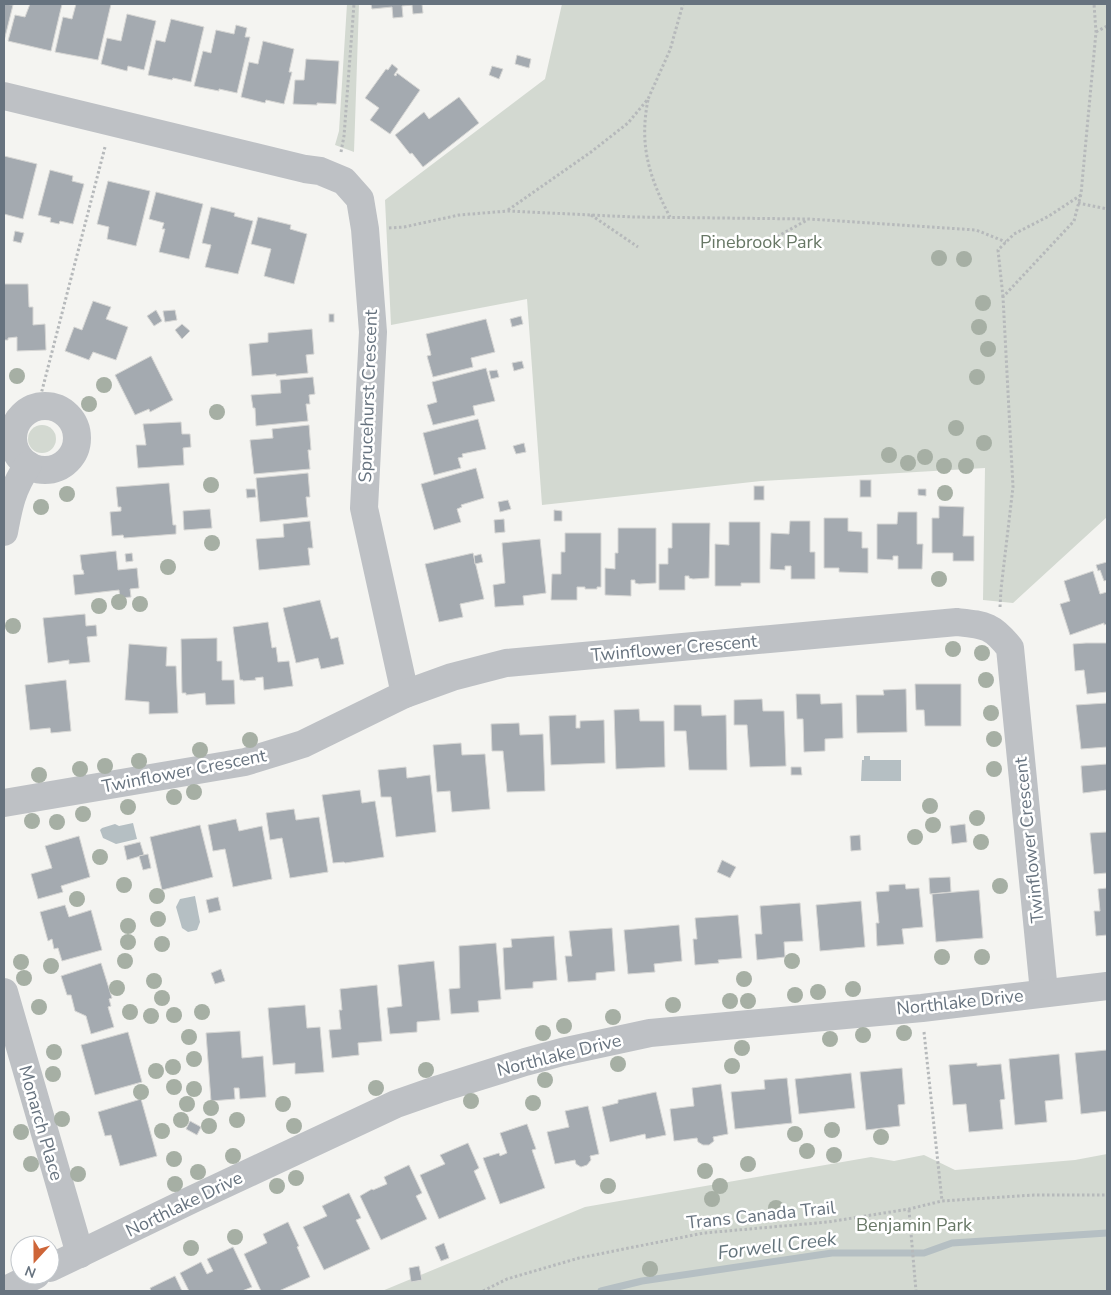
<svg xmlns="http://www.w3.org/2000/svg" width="1111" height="1295" font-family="'Nunito Sans',sans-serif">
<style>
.green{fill:#d3d9d1}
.water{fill:#b5bfc3}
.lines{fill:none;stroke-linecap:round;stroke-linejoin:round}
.stream{stroke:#b5bfc3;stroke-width:7}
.building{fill:#a4aab0;stroke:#d6d6d4}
.path{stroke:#b6b9bb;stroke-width:3;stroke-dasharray:2.5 2.5;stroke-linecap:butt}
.minor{stroke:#bec1c5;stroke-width:28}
.tertiary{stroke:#bec1c5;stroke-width:28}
.tree{fill:#a6afa4}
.labels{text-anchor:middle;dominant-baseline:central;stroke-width:5;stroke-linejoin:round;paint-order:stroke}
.park-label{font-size:18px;fill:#677765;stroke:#fff}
.street-label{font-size:18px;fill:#67737f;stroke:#fff}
.water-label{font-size:19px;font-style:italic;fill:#63737b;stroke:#fff}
</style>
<rect width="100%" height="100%" fill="#f4f4f1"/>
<g class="green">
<polygon points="347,4 359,4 354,152 335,145 339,131"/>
<polygon points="562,4 1107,4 1107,517 1013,603 983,600 985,468 761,481 542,505 527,299 391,325 385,200 545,79"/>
<circle cx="42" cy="439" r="14"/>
<polygon points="1107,1154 1107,1291 382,1291 585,1207 871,1157 894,1161 924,1155 955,1170 1075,1160"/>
</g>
<g class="water">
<polygon points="864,756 870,756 870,760 901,760 901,781 861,781 862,760 864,760"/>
<polygon points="133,823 137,839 116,844 103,838 100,830 102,828 115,824 119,826"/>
<polygon points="195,896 200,922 197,930 188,932 182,928 176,907 180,899"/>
</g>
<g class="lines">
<polyline class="stream" points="601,1291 642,1281 832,1253 924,1253 952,1243 1107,1233"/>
</g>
<g class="building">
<polygon points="4,4 13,5 4,41"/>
<polygon points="30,4 62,4 51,51 8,41 15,15 25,17"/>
<polygon points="76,4 111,4 98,60 55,52 63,17 72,19"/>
<polygon points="371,4 422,4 423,13 413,14 412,5 402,6 403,17 393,18 392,7 372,9"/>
<polygon points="127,14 156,21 144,70 128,66 127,71 101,64 107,38 121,41"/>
<polygon points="171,19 204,27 191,82 173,78 172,80 148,75 156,40 165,42"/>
<polygon points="236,25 247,28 245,37 250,37 237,93 219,89 219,91 194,86 203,51 211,53 216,30 234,34"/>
<polygon points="263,41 294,49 289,72 292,72 284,104 266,100 265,103 241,97 249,62 258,64"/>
<polygon points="517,55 531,59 529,68 515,64"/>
<polygon points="306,59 339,61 336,104 317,103 317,105 293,104 295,80 304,80"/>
<polygon points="392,64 398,69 394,75 396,76 397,73 420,90 390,134 370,120 379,108 365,98 386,69 388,70"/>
<polygon points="492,66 503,69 499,79 489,75"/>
<polygon points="459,97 479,123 423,167 412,153 410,154 395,135 424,112 429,119"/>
<polygon points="4,156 37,164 23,219 4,214"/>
<polygon points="50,170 73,176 72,181 84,184 73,224 60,221 59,224 50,222 51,218 38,215"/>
<polygon points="108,181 150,191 136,246 107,239 109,227 97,224"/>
<polygon points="156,192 203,204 189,259 159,252 165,229 162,229 164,223 149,219"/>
<polygon points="211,207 235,213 234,216 253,221 238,274 205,267 211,245 202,243"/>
<polygon points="258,217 291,225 290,229 307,234 294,284 264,276 271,249 251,244"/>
<polygon points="15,231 24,233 21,243 13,241"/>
<polygon points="4,284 28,284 29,307 33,307 33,325 45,324 46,350 17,351 17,337 8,338 8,340 4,340"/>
<polygon points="93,301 111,307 106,319 128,327 116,360 93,352 89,360 65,351 74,327 82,330"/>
<polygon points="156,310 162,321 154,326 147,316"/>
<polygon points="175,310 177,320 165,322 163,311"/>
<rect x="329" y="314" width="5" height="8"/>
<polygon points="521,316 523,324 512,327 510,319"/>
<polygon points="486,319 495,352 471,358 473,367 433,377 427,356 431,355 426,334"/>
<polygon points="182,324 190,331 182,339 175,330"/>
<polygon points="312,329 314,354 306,355 308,373 276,376 276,374 252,376 249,344 268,342 268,333"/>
<polygon points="151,356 173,400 150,412 149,409 135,415 115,375"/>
<polygon points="522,361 524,368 514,371 512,363"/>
<polygon points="486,368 495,401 473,406 475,415 433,425 427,405 437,402 432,382"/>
<polygon points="497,370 499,377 491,379 489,371"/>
<polygon points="313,377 315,394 309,395 310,404 306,404 308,421 256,426 255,408 253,408 251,395 281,393 280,380"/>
<polygon points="478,419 486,449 462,454 463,457 458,458 461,468 434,475 423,433"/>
<polygon points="181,422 182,434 190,434 191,447 183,448 184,465 138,468 136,445 146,445 143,424"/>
<polygon points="309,425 311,450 308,450 310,469 254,474 250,440 273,438 272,429"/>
<polygon points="524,443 526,452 516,454 513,446"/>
<polygon points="476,468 484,498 461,505 462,507 457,509 461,522 434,530 421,484"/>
<polygon points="308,473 310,497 306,497 308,517 260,522 256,478"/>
<rect x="860" y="480" width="11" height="17"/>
<polygon points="169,483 173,525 176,525 176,534 124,538 123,535 112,536 110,512 121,511 121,507 118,507 116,487"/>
<rect x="754" y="486" width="10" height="14"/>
<polygon points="246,489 255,489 256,497 247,498"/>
<polygon points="918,489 926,489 926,496 918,495"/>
<polygon points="508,500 511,509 500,512 498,502"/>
<polygon points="939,506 964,507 963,536 974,536 974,561 953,561 953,553 932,553 932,518 939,518"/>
<polygon points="210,509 212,528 184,530 183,511"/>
<polygon points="554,510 562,511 562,521 554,521"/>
<polygon points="898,512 917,512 917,544 923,544 922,569 898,569 898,556 893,556 893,560 877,559 877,524 897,524"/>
<polygon points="824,518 848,518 848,531 862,532 862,548 868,548 868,573 839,572 839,568 824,568"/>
<polygon points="504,519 505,532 495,533 494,520"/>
<polygon points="310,521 313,548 308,548 310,565 259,570 256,539 284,537 283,524"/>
<polygon points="790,521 810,521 810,552 815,552 815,579 791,579 791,566 785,566 785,570 770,569 771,533 789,534"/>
<polygon points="729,522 760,522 760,583 741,583 741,586 715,586 715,544 729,545"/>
<polygon points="672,523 710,523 709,578 693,579 689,578 689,576 685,576 685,590 659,590 659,564 668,564 668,548 672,548"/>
<polygon points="618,528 656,528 656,583 639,584 635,583 635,580 631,580 631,596 605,595 605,568 615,569 615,553 618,553"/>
<polygon points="565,533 601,533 601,587 597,587 597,589 585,589 585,587 577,587 577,600 551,600 552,574 561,574 561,552 565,552"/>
<polygon points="540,539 546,593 523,596 524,605 495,607 493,585 505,583 502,543"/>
<polygon points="116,551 118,570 137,568 139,588 130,589 131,597 120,598 119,590 75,595 73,575 84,574 83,570 82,570 80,555"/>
<polygon points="132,553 133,561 126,562 125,554"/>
<polygon points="473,553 484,599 460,604 463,617 439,622 425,564"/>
<polygon points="481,554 483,562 475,564 474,556"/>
<polygon points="1107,562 1107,580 1104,581 1100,570 1098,571 1096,565"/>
<polygon points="1093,571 1100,594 1107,592 1107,624 1104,625 1104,623 1070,635 1060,604 1070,601 1064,581"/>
<polygon points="320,600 331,639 338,637 344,664 321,669 318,658 296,663 283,608"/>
<polygon points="85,614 86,626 96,625 97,636 87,637 90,662 69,664 69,660 48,663 43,618"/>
<polygon points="268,622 272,648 276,647 278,662 289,661 293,686 264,690 263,677 255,678 256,680 243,681 243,680 240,680 233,627"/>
<polygon points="217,638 217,661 222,661 222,680 234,680 235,704 206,705 205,693 186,695 186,693 182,693 181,639"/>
<polygon points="1086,643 1107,643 1107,692 1087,694 1084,670 1075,671 1073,644"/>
<polygon points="129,644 167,647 166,666 176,666 178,713 149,714 149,702 125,700"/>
<polygon points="66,680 71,731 51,733 50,728 30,730 25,685"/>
<polygon points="915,684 961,684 961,726 925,726 924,710 916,710"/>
<polygon points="906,689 907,732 857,733 856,695 884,695 883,690"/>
<polygon points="796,694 820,694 821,704 842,703 843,738 825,739 825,751 804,752 803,719 797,719"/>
<polygon points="762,699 763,711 784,711 786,766 750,767 747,725 734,725 734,700"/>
<polygon points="1107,703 1107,747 1081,749 1076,705"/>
<polygon points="674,705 701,705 702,716 726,715 727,770 689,770 686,731 674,731"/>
<polygon points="639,709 640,721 664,721 665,767 616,769 614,710"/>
<polygon points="576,715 576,728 580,728 580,721 604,720 605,763 551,765 549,716"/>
<polygon points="519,723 520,735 543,734 545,791 507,792 503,751 492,751 491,724"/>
<polygon points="461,743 462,755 485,754 490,809 452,812 450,791 437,792 433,745"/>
<polygon points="1107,764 1107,797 1107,790 1083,793 1081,766"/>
<polygon points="406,767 407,778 430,775 436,832 396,837 391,797 381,797 378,770"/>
<polygon points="791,767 801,767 802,775 791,775"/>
<polygon points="360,790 362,803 375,801 384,857 345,863 344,862 333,863 322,795"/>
<polygon points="294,809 296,820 319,817 328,872 290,878 282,838 270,840 266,813"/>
<polygon points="236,819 239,831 262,826 272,879 233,887 225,849 213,851 208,825"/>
<polygon points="965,824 967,842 952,844 950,826"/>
<polygon points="200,825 213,877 162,890 150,837"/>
<polygon points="1107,832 1107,873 1094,874 1090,833"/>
<polygon points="860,835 861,850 851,851 850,836"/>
<polygon points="79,836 90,877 61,886 63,892 38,899 31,874 52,868 45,846"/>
<polygon points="140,842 144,855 127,860 124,846"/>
<polygon points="148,854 151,868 143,870 139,856"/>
<polygon points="722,860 736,867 730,878 717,872"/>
<polygon points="950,877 951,892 930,894 929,878"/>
<polygon points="905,884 906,889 919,888 923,927 902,929 904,944 877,946 876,923 879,923 876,892 889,891 889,885"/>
<polygon points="1107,888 1107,935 1096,936 1094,911 1100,911 1098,889"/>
<polygon points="979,890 983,938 936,942 932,894"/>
<polygon points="218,897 221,910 209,913 206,900"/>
<polygon points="861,901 865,947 820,951 816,905"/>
<polygon points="800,903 803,941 784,942 785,957 757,960 755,934 762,934 760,906"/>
<polygon points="65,905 69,917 91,910 102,950 62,961 58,948 54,949 52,939 48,941 40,912"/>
<polygon points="738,915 742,958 718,960 719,963 695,965 693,939 697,939 695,918"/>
<polygon points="679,925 682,961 654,964 655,972 628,974 624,930"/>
<polygon points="612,928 615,971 596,973 596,980 568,982 565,956 572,956 569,931"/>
<polygon points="554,936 557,980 533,982 533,988 505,990 503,948 512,947 511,939"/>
<polygon points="496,943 501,999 478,1001 479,1012 451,1014 449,989 460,988 459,946"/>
<polygon points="434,961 440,1020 417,1022 417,1032 390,1034 387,1008 402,1006 398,965"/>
<polygon points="101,963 112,998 109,999 111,1006 108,1007 114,1027 91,1034 86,1016 75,1011 71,995 67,995 61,976"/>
<polygon points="221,969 225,981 215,984 211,973"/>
<polygon points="377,985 382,1041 358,1043 359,1055 332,1058 329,1030 341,1029 339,1010 342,1010 340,989"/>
<polygon points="305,1005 307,1028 320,1027 324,1072 295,1074 295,1063 273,1065 268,1008"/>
<polygon points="240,1031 242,1058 263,1056 266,1097 240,1099 239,1088 234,1088 235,1099 211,1101 206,1033"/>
<polygon points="128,1032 142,1082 95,1095 81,1045"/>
<polygon points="1107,1050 1107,1111 1081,1114 1075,1053"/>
<polygon points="1059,1054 1063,1099 1045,1101 1047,1122 1015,1125 1009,1059"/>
<polygon points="977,1063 977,1066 1001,1064 1005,1099 1000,1100 1003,1129 969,1132 966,1104 953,1105 949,1065"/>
<polygon points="902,1068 905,1104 898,1105 900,1126 866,1130 860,1072"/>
<polygon points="851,1073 855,1108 799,1114 795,1079"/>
<polygon points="787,1078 792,1123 735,1129 731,1092 765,1089 764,1080"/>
<polygon points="721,1084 728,1134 713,1137 714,1141 709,1145 703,1145 698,1142 697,1138 674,1141 670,1109 694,1106 692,1088"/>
<polygon points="656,1092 666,1135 646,1139 645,1134 610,1142 602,1107 618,1103 618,1100"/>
<polygon points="141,1099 157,1156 120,1166 111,1135 105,1136 98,1112"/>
<polygon points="588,1106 599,1154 590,1156 591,1160 587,1165 581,1167 576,1164 575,1160 555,1164 547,1132 569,1127 565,1111"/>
<polygon points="190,1121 201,1127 197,1135 186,1129"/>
<polygon points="527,1124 536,1149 532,1150 545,1188 500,1204 483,1158 499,1153 500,1156 507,1153 500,1133"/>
<polygon points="468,1143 479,1168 474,1171 486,1199 439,1219 420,1175 445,1164 440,1155"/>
<polygon points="409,1165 422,1193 416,1196 427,1219 381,1240 360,1196 372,1189 373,1190 387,1184 384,1177"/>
<polygon points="349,1193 361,1218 356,1220 370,1249 324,1270 303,1227 327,1216 322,1206"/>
<polygon points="288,1222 299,1246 297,1247 310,1277 279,1291 261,1291 244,1254 267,1243 263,1234"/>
<polygon points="444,1243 449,1258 441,1261 435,1247"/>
<polygon points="233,1247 252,1287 242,1291 189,1291 180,1273 201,1262 207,1274 213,1271 207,1259"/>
<polygon points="419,1266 422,1280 411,1282 409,1268"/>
<polygon points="175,1276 182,1291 151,1291 150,1288"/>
</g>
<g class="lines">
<g class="path">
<polyline points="1096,32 1107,26"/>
<path d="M 648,100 C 639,145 649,177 670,217"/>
<polyline points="341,152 344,136 354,4"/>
<polyline points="1078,203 1107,209"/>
<polyline points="508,210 591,152 628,123 648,99 670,50 683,4"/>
<polyline points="591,215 638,247"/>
<polyline points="389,228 404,227 459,215 508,211 633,217 809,219 976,230 1006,242"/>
<polyline points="764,244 807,220"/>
<polyline points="1003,297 998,250 1014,234 1049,216 1081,195"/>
<polyline points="38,406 105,147"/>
<polyline points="1000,607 1001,589 1013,487 1003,297 1074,221 1081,194 1096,32 1094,4"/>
<polyline points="924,1032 942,1201"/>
<polyline points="909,1210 916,1291"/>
<polyline points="483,1291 507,1279 579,1258 704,1233 828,1222 909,1209 942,1201 1034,1195 1107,1195"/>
</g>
<g class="minor">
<polyline points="4,96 305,169 320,171 344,181 360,199 365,229 373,332 364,508 405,694"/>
<circle cx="45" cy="438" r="32"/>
<path d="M 4,532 C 9,505 12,489 28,465"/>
<path d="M 4,803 L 245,762 L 303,744 L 405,694 L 452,677 L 506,663 L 957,622 C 985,625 992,625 1010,648 L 1044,992"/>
<polyline points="4,992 80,1254"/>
</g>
<g class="tertiary">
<polyline points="50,1268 193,1199 396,1104 439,1089 525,1062 562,1052 650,1033 922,1008 1107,986"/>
<polyline points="4,1291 36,1275"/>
</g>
</g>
<g class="tree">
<circle cx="939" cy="258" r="8"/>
<circle cx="964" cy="259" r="8"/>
<circle cx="983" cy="303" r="8"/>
<circle cx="979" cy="327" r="8"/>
<circle cx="988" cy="349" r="8"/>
<circle cx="17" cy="376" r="8"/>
<circle cx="977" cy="377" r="8"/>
<circle cx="104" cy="385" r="8"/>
<circle cx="89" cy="404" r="8"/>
<circle cx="217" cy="412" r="8"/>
<circle cx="956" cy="428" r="8"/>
<circle cx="984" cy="443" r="8"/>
<circle cx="889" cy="455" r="8"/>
<circle cx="925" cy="457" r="8"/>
<circle cx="908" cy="463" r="8"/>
<circle cx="944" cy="466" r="8"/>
<circle cx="966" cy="466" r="8"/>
<circle cx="211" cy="485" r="8"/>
<circle cx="945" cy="493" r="8"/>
<circle cx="67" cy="494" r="8"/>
<circle cx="41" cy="507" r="8"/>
<circle cx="212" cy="543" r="8"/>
<circle cx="168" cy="567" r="8"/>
<circle cx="939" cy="579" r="8"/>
<circle cx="119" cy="602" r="8"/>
<circle cx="140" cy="604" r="8"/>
<circle cx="99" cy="606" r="8"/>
<circle cx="13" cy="626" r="8"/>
<circle cx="953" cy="649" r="8"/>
<circle cx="982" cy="653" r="8"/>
<circle cx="986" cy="680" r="8"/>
<circle cx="991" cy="713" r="8"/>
<circle cx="994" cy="739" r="8"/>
<circle cx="250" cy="740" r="8"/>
<circle cx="200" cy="750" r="8"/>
<circle cx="139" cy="761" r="8"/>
<circle cx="105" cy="766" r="8"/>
<circle cx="80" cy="769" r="8"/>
<circle cx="994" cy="769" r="8"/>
<circle cx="39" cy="775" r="8"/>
<circle cx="194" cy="792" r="8"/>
<circle cx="174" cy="797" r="8"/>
<circle cx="930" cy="806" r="8"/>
<circle cx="128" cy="807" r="8"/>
<circle cx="83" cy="814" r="8"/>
<circle cx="977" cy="818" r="8"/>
<circle cx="32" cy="821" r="8"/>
<circle cx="57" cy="822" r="8"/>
<circle cx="933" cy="825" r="8"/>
<circle cx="915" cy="837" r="8"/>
<circle cx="981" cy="842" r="8"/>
<circle cx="100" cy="857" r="8"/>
<circle cx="124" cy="885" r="8"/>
<circle cx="1000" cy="886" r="8"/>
<circle cx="157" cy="896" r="8"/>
<circle cx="77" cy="899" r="8"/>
<circle cx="158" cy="919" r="8"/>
<circle cx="128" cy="926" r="8"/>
<circle cx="128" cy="942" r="8"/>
<circle cx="162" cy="944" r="8"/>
<circle cx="942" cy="957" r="8"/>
<circle cx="982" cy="957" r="8"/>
<circle cx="125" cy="961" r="8"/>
<circle cx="792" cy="961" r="8"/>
<circle cx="21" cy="962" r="8"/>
<circle cx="51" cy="966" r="8"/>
<circle cx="24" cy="978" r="8"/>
<circle cx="744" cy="979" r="8"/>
<circle cx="154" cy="981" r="8"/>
<circle cx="117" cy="988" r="8"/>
<circle cx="853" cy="989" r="8"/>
<circle cx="818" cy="992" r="8"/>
<circle cx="795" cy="995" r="8"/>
<circle cx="162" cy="998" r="8"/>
<circle cx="730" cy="1001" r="8"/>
<circle cx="748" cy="1001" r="8"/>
<circle cx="673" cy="1005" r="8"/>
<circle cx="39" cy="1007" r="8"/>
<circle cx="130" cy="1012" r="8"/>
<circle cx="202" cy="1012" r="8"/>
<circle cx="174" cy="1015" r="8"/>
<circle cx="151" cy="1016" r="8"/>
<circle cx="613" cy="1017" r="8"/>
<circle cx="564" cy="1026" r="8"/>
<circle cx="543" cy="1033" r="8"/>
<circle cx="904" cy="1033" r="8"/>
<circle cx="863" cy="1035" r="8"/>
<circle cx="189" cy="1037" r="8"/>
<circle cx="830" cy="1039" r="8"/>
<circle cx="742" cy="1048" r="8"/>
<circle cx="54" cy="1052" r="8"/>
<circle cx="194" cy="1059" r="8"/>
<circle cx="618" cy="1064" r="8"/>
<circle cx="732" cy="1066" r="8"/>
<circle cx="173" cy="1067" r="8"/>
<circle cx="426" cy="1070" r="8"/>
<circle cx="156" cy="1071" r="8"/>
<circle cx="53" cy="1074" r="8"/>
<circle cx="545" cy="1080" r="8"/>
<circle cx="174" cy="1087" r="8"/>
<circle cx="376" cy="1088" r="8"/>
<circle cx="194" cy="1089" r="8"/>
<circle cx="141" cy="1092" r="8"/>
<circle cx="471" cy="1101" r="8"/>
<circle cx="533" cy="1103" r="8"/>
<circle cx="187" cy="1104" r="8"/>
<circle cx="283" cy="1104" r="8"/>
<circle cx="211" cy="1108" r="8"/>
<circle cx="62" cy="1119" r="8"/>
<circle cx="181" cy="1120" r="8"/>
<circle cx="237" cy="1120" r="8"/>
<circle cx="209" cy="1126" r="8"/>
<circle cx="294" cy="1126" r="8"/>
<circle cx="832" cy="1130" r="8"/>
<circle cx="162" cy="1131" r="8"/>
<circle cx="21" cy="1132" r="8"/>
<circle cx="795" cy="1134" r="8"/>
<circle cx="881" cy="1137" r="8"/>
<circle cx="807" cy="1151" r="8"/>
<circle cx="834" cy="1155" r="8"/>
<circle cx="233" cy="1156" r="8"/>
<circle cx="174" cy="1159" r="8"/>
<circle cx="31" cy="1164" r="8"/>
<circle cx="748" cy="1164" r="8"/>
<circle cx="705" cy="1171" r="8"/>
<circle cx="198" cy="1172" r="8"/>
<circle cx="78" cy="1174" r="8"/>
<circle cx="296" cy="1178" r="8"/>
<circle cx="175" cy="1184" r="8"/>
<circle cx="277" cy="1186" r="8"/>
<circle cx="608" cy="1186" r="8"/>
<circle cx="720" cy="1186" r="8"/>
<circle cx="712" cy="1199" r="8"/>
<circle cx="776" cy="1208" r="8"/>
<circle cx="235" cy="1237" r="8"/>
<circle cx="191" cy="1248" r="8"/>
<circle cx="650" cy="1269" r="8"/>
</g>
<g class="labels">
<g class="park-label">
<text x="761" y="242">Pinebrook Park</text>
<text x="914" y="1225">Benjamin Park</text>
</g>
<g class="street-label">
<text transform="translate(368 396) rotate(-88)">Sprucehurst Crescent</text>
<text transform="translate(674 648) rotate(-5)">Twinflower Crescent</text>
<text transform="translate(184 771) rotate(-11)">Twinflower Crescent</text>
<text transform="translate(1029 840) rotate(-96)">Twinflower Crescent</text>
<text transform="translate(960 1002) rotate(-6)">Northlake Drive</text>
<text transform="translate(559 1055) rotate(-14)">Northlake Drive</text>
<text transform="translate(41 1123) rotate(74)">Monarch Place</text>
<text transform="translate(184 1204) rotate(-26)">Northlake Drive</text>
<text transform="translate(761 1215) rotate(-6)">Trans Canada Trail</text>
</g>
<g class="water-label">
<text transform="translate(777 1246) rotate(-7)">Forwell Creek</text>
</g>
</g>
<rect width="1111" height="1295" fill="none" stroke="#67737f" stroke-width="10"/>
<g transform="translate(35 1260) rotate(201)"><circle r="24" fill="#ffffff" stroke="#c2c7cc"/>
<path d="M0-4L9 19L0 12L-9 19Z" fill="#ce6538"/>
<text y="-8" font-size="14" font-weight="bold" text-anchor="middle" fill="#67737f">N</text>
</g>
</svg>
